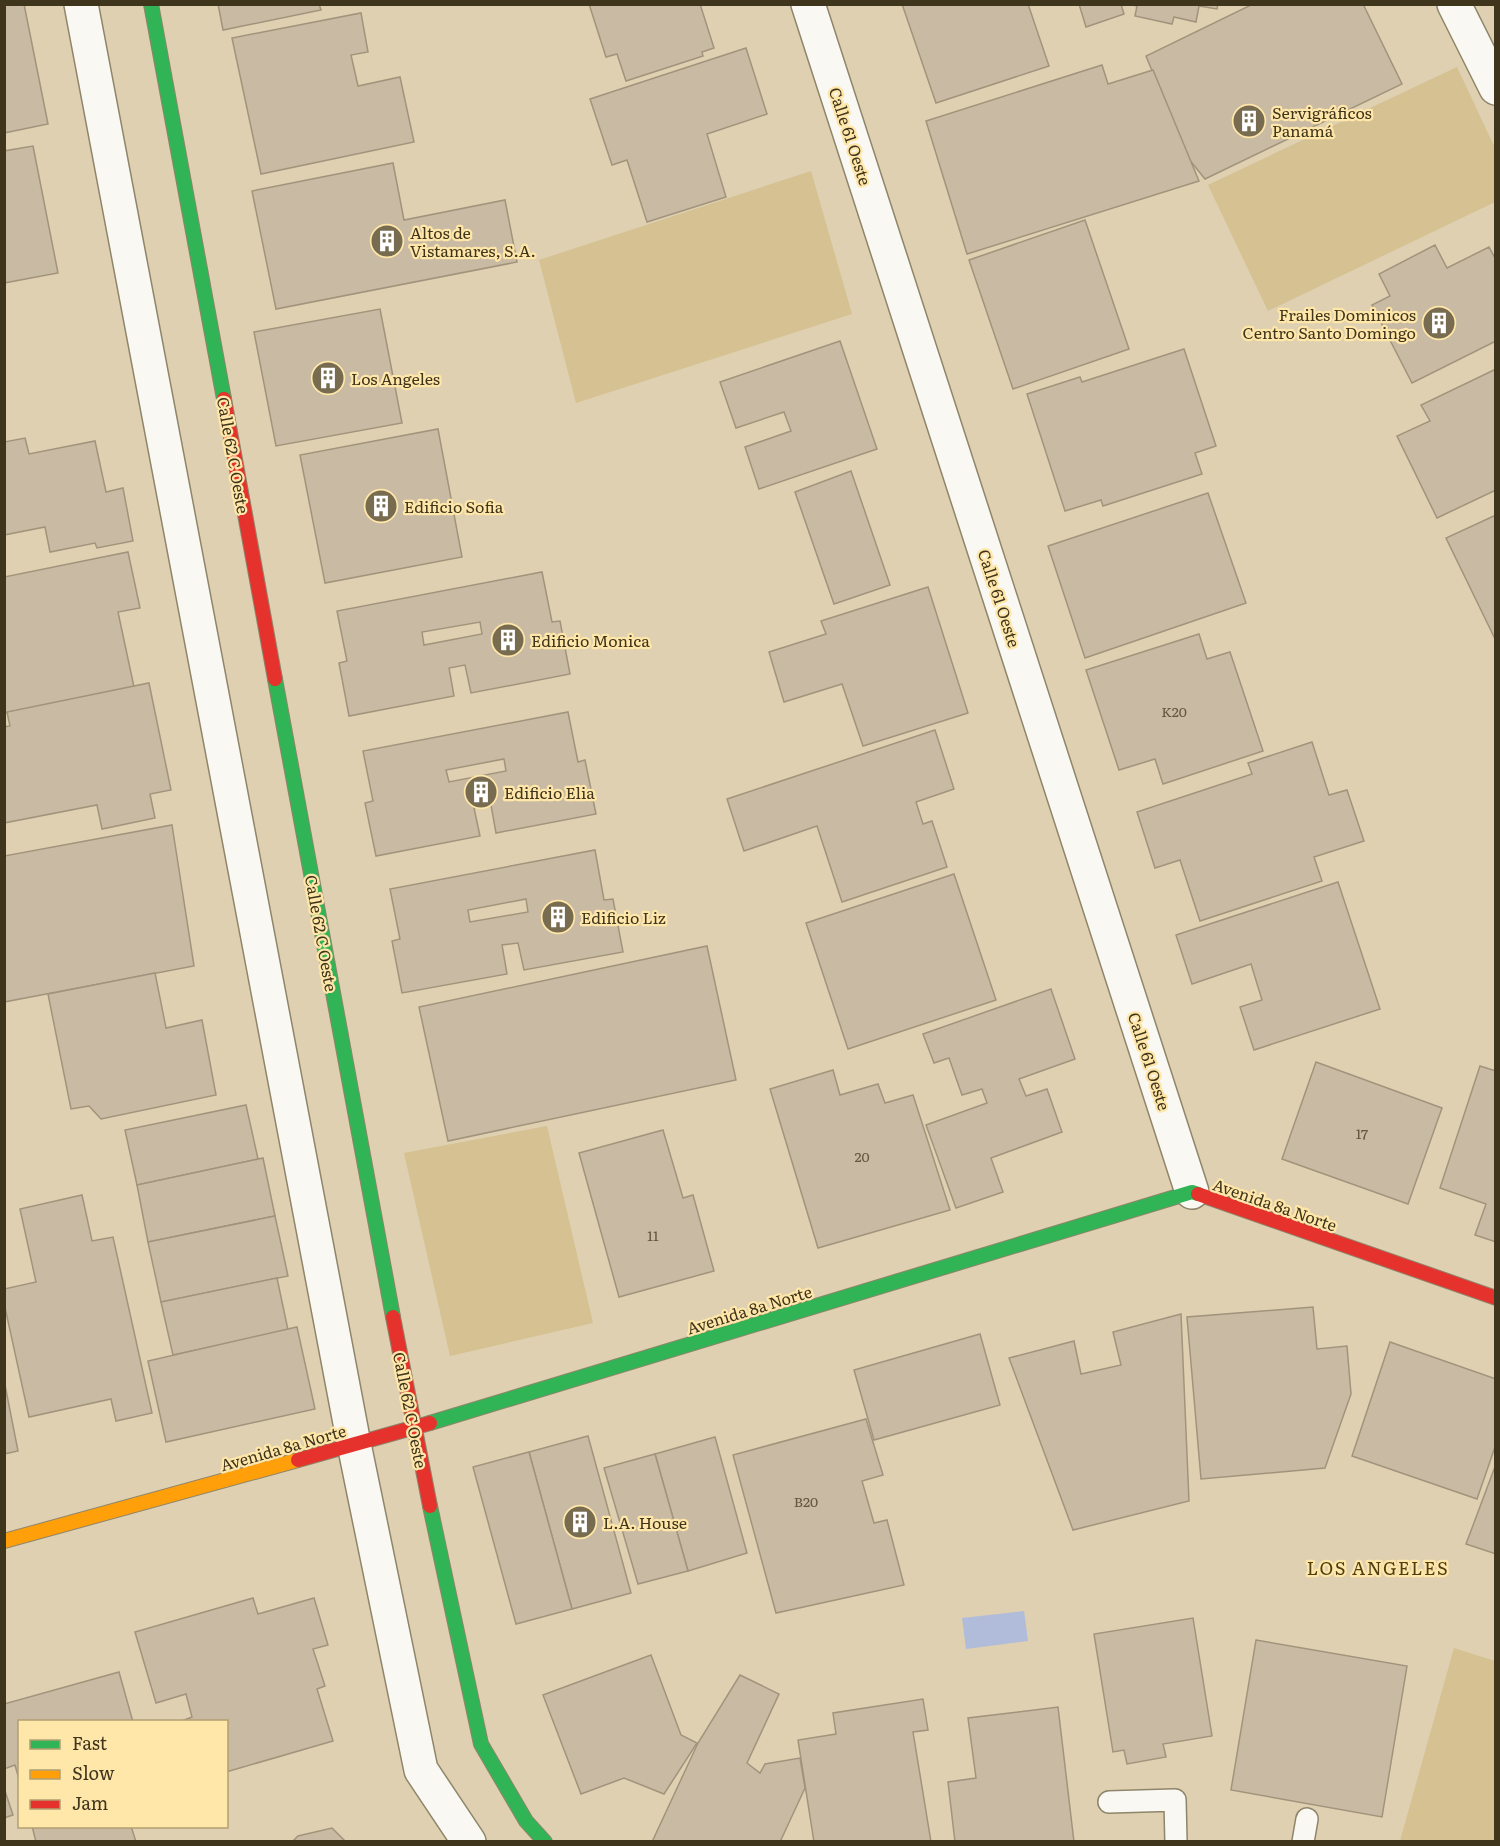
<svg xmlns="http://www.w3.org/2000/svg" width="1500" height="1846" font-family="Literata,serif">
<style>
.green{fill:#d5c191}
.water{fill:#b1bcda}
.building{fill:#c9baa3;stroke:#a2947c;stroke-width:1.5;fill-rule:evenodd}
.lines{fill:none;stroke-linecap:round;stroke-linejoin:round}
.lane-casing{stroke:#8f856b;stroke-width:24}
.street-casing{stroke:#8f856b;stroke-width:36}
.fast-casing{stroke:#8f856b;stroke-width:16}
.slow-casing{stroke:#8f856b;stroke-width:16}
.jam-casing{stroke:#8f856b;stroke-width:16}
.lane{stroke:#faf8f3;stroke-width:21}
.street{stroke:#faf8f3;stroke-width:33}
.fast{stroke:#30b455;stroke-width:14}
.slow{stroke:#ff9f0a;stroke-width:14}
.jam{stroke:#e5322d;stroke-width:14}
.labels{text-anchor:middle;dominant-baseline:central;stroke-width:4.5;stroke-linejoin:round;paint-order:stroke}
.number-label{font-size:14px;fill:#62573f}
.poi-label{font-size:16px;fill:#3f351d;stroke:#ffe6a9;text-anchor:start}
.street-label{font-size:16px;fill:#3f351d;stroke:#ffe6a9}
.neighbourhood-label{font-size:18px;letter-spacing:1.5px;fill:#4f3e11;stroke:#ffe6a9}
</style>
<rect width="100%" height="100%" fill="#ded0b0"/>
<g class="green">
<polygon points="1457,67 1495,148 1495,202 1268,311 1208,185"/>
<polygon points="811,171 852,314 576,403 539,260"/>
<polygon points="547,1126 593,1323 450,1356 404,1153"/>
<polygon points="1454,1648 1495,1661 1495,1841 1400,1841"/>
</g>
<polygon class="water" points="1024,1611 1028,1641 966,1649 962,1618"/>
<g class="building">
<polygon points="4,4 24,4 48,124 4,133"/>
<polygon points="218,4 319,4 321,10 223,30"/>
<polygon points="589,4 700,4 714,48 702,52 703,56 626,81 617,54 606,57"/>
<polygon points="902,4 1028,4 1049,66 936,103"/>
<polygon points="1079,4 1121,4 1124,14 1086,27"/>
<polygon points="1218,4 1217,9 1199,6 1196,22 1174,17 1172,24 1135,16 1137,6 1132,5"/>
<polygon points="1253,4 1363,4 1402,84 1205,179 1188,158 1146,56"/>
<polygon points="361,13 368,52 351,55 358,86 400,77 414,142 261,174 232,38"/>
<polygon points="746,48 767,114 707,134 726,197 647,222 627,160 612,165 590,99"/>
<polygon points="1102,65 1108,84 1153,70 1199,181 967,254 926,121"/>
<polygon points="33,146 58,273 4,283 4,151"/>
<polygon points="393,163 404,220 505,200 517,262 276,309 252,191"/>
<polygon points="1085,220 1129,349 1013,389 969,260"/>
<polygon points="1435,245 1447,268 1489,247 1496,260 1496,341 1412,383 1372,305 1390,296 1379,274"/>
<polygon points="380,309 402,423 276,446 254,332"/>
<polygon points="840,341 877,449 759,489 745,447 791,431 784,412 736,428 720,382"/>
<polygon points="1184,349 1216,446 1195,453 1202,474 1103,506 1101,500 1065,511 1027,394 1080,377 1082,382"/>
<polygon points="1496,369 1496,490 1437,518 1397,436 1430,421 1421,405"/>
<polygon points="438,429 462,557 325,583 300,455"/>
<polygon points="25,438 29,454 95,441 106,492 123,488 133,541 97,548 95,543 50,552 45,527 4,535 4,442"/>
<polygon points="851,471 890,585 834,604 795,492"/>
<polygon points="1208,493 1246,603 1085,658 1048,546"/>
<polygon points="1496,515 1496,641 1446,538"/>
<polygon points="128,552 140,608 118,612 134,687 4,713 4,577"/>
<path d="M 542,572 L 552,622 L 560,621 L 570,674 L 471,693 L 465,665 L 449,668 L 454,696 L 349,716 L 339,663 L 347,661 L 337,611 ZM 480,622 L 482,634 L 424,645 L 422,632 Z"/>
<polygon points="928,587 968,713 863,746 842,684 784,702 769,652 826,634 821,621"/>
<polygon points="1199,634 1207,659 1230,652 1263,751 1163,784 1155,759 1119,770 1086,670"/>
<polygon points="149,683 171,790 150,794 155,818 102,829 97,805 4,823 4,727 10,726 7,712"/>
<path d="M 568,712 L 578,762 L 585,760 L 596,814 L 496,833 L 491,805 L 474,808 L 480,836 L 376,856 L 365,803 L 373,801 L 363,751 ZM 504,759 L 506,771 L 449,782 L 446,770 Z"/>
<polygon points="935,730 954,789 916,802 923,824 932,821 947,867 842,902 817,826 744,851 727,799"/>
<polygon points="1312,742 1329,795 1347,790 1364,841 1314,857 1322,881 1200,921 1180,860 1155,868 1137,812 1252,774 1248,763"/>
<polygon points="172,825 194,966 4,1002 4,856"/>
<path d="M 595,850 L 604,900 L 613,899 L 623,952 L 524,970 L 518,943 L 502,945 L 507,974 L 402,993 L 392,941 L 400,939 L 390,889 ZM 526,899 L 528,912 L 470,922 L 468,910 Z"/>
<polygon points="954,874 996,1000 848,1049 806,923"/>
<polygon points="1338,882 1380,1009 1254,1050 1240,1007 1262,1000 1251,964 1192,984 1176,935"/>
<polygon points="707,946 736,1080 448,1141 419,1007"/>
<polygon points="155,973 166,1028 202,1020 216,1095 101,1119 89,1106 71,1109 48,994"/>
<polygon points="1051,989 1075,1059 1019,1079 1026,1096 1047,1089 1062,1132 991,1158 1003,1192 956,1208 926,1125 987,1103 982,1089 962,1095 949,1058 934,1063 923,1034"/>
<polygon points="1316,1062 1442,1108 1408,1204 1282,1159"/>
<polygon points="1480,1066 1496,1071 1496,1242 1475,1235 1486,1204 1440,1188"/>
<polygon points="833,1070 840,1095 878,1084 885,1103 913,1095 950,1210 818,1248 770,1089"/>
<polygon points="246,1105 258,1159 137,1185 125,1130"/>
<polygon points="663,1130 683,1198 693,1195 714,1271 619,1297 579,1153"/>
<polygon points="263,1158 275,1216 148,1242 137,1185"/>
<polygon points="82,1195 92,1241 113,1237 152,1413 116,1421 111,1399 29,1417 4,1303 4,1289 36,1282 20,1209"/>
<polygon points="275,1216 288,1276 161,1302 148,1242"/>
<polygon points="277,1278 288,1330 173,1355 161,1302"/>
<polygon points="1313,1307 1317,1349 1347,1346 1351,1394 1325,1468 1201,1479 1187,1317"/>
<polygon points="1181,1314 1189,1501 1073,1530 1009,1358 1074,1341 1081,1374 1121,1365 1113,1332"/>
<polygon points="297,1327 315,1409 166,1442 148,1361"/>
<polygon points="980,1334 1000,1405 874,1440 854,1370"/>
<polygon points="1390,1342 1496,1379 1496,1444 1477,1499 1352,1456"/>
<polygon points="5,1385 18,1451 4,1454 4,1385"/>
<polygon points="866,1419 883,1475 862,1481 874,1523 887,1520 904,1585 776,1613 733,1455"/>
<polygon points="588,1436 631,1593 572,1609 529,1452"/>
<polygon points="715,1437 747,1553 688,1571 655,1454"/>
<polygon points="529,1452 572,1609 516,1624 473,1467"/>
<polygon points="655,1454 688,1571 638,1584 604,1468"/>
<polygon points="1496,1464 1496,1554 1466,1544"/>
<polygon points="253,1598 258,1614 314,1598 328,1645 313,1649 325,1686 317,1689 333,1741 226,1772 226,1722 179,1722 192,1717 186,1694 156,1703 135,1632"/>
<polygon points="1193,1618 1212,1736 1163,1744 1166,1757 1127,1764 1124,1750 1113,1752 1094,1634"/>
<polygon points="1256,1640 1407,1666 1382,1817 1231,1790"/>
<polygon points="651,1655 681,1735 697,1743 664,1794 624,1778 581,1794 543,1695"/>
<polygon points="119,1672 133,1722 20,1722 20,1783 15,1765 4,1769 4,1704"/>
<polygon points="740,1675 779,1694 747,1763 760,1773 765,1764 800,1758 805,1788 780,1842 652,1842 698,1743"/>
<polygon points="923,1699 928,1730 913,1732 931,1842 814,1842 798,1740 836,1734 833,1713"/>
<polygon points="1058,1707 1074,1842 955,1842 948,1782 976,1778 968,1718"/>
<polygon points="4,1788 13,1815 4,1818"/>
<polygon points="32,1826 131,1826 136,1842 36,1842"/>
<polygon points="332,1828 346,1842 292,1842 298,1836"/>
</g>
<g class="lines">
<g class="lane-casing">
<g id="lane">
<polyline points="1109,1802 1175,1800 1176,1842"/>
<polyline points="1303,1842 1307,1819"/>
</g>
</g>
<g class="street-casing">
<g id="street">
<polyline points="81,4 354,1444 421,1770 469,1842"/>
<polyline points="808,4 1192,1192"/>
<polyline points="1454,4 1496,88"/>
</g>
</g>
<g class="fast-casing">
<g id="fast">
<polyline points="151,4 224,399"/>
<polyline points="275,679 393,1317"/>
<polyline points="430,1423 1192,1192 1198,1194"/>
<polyline points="430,1506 481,1744 526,1821 545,1842"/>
</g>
</g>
<g class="slow-casing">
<polyline id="slow" points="4,1541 298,1460"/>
</g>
<g class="jam-casing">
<g id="jam">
<polyline points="224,399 275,679"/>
<polyline points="1198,1194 1496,1298"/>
<polyline points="393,1317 430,1506"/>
<polyline points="298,1460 430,1423"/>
</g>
</g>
<use href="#lane" class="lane"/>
<use href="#street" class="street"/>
<use href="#fast" class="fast"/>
<use href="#slow" class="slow"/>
<use href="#jam" class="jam"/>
</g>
<defs>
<g id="building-disc" transform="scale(1.725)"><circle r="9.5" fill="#776b50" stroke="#ffe6a9"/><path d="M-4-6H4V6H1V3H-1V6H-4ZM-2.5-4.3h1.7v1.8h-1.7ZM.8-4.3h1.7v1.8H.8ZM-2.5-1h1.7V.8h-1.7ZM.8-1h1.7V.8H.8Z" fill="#fff"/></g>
</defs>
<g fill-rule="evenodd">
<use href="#building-disc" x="1249" y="121"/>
<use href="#building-disc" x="387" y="241"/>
<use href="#building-disc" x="1439" y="323"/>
<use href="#building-disc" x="328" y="378"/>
<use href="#building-disc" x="381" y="506"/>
<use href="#building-disc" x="508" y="640"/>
<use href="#building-disc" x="481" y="792"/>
<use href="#building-disc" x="558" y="917"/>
<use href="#building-disc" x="580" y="1522"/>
</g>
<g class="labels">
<g class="number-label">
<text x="1174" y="711">K20</text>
<text x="1362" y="1133">17</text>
<text x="862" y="1156">20</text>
<text x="653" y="1235">11</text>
<text x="806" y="1501">B20</text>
</g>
<g class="poi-label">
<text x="1272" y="112">Servigráficos<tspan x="1272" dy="18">Panamá</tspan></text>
<text x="410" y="232">Altos de<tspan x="410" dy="18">Vistamares, S.A.</tspan></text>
<text x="1416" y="314" text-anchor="end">Frailes Dominicos<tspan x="1416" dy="18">Centro Santo Domingo</tspan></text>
<text x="351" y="378">Los Angeles</text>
<text x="404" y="506">Edificio Sofia</text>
<text x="531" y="640">Edificio Monica</text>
<text x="504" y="792">Edificio Elia</text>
<text x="581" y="917">Edificio Liz</text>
<text x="603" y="1522">L.A. House</text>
</g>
<g class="street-label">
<text transform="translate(851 136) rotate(72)">Calle 61 Oeste</text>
<text transform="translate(234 455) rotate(80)">Calle 62 C Oeste</text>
<text transform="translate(1000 598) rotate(72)">Calle 61 Oeste</text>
<text transform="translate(322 933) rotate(80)">Calle 62 C Oeste</text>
<text transform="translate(1150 1061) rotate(72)">Calle 61 Oeste</text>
<text transform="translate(1275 1204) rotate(19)">Avenida 8a Norte</text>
<text transform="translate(749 1309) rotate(-17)">Avenida 8a Norte</text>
<text transform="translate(411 1410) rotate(79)">Calle 62 C Oeste</text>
<text transform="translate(283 1447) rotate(-16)">Avenida 8a Norte</text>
</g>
<g class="neighbourhood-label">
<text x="1378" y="1567">LOS ANGELES</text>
</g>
</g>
<rect width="1500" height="1846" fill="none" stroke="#3f351d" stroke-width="12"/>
<rect x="18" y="1720" width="210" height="108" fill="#ffe6a9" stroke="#b29f71" stroke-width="1.5"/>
<rect x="30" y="1740" width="30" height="9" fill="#30b455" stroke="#b29f71" stroke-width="1.5"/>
<text x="72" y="1750" font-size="18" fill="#3f351d">Fast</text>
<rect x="30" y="1770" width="30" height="9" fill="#ff9f0a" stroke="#b29f71" stroke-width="1.5"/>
<text x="72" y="1780" font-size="18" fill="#3f351d">Slow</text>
<rect x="30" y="1800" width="30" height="9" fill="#e5322d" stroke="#b29f71" stroke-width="1.5"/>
<text x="72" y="1810" font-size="18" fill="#3f351d">Jam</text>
</svg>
